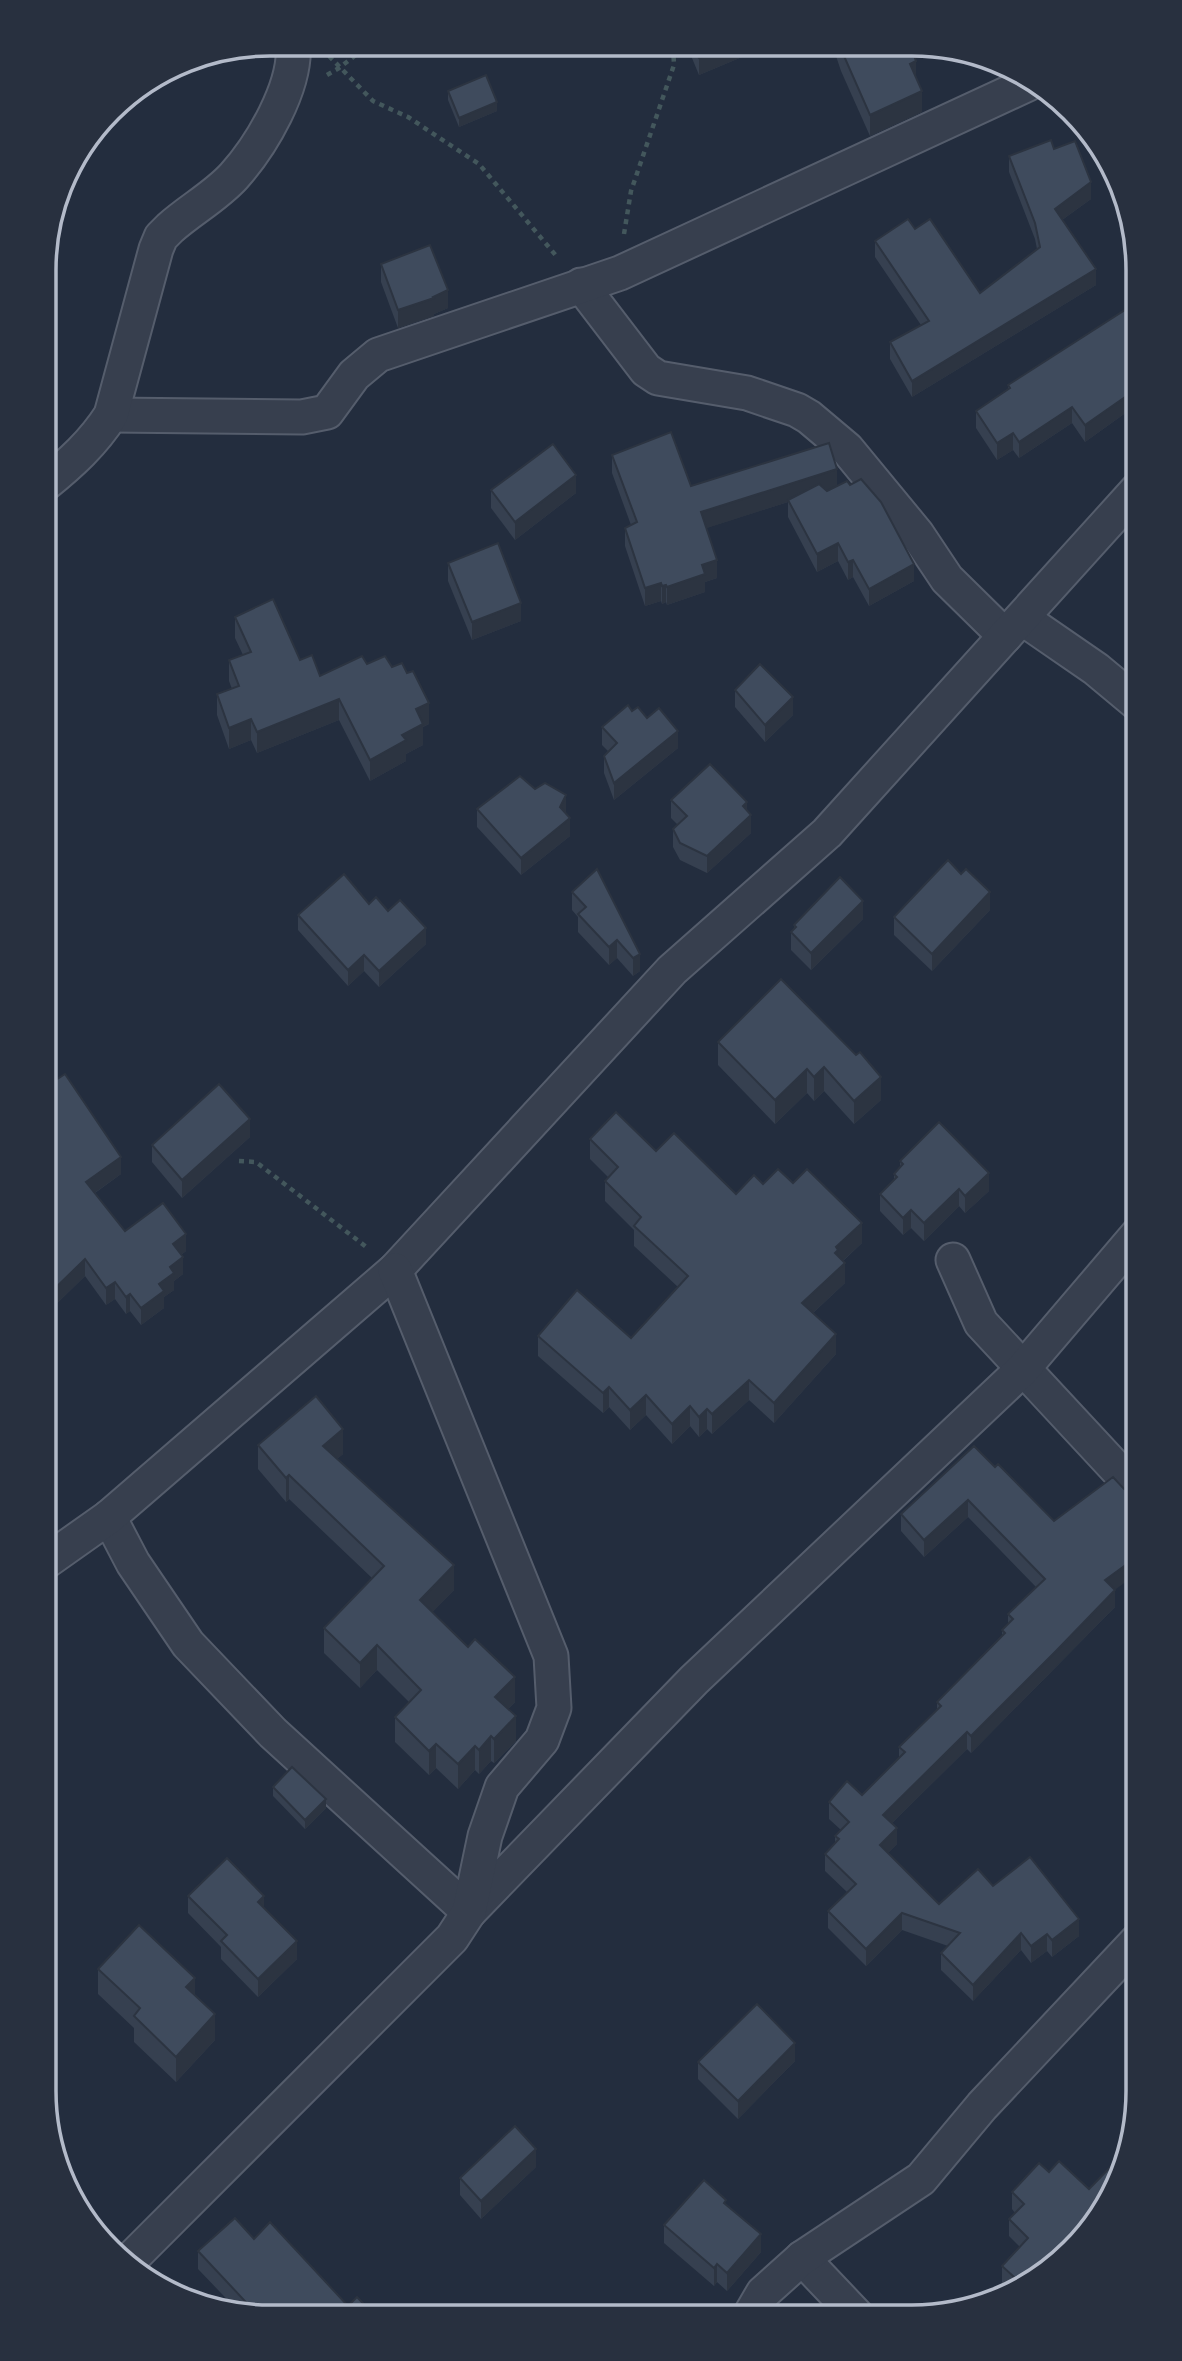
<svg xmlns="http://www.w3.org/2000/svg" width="1182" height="2361" font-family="Commissioner,sans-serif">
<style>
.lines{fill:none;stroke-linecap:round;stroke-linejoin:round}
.street-casing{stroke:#555d6c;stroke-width:37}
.path{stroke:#43575c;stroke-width:4.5;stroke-dasharray:5 5;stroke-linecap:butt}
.street{stroke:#373f4e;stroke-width:33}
.wall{fill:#364050}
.shaded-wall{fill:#2c3441}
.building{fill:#3f4b5d;stroke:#2c3441;stroke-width:2}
.rim{fill:none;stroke:#b3bac9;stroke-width:3.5}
</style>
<rect width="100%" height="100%" fill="#232d3e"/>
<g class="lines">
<g class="street-casing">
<g id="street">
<polyline points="581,285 646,370 658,378 747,393 797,410 809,417 847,449 917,534 947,579 1005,636"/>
<polyline points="111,415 302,417 327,412 354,375 378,355 620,273 1028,84"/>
<path d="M 45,484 C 71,463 93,443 111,415 L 156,249 L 161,237 L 170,228 C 190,210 216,196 234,176 C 261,146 297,86 293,44"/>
<polyline points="1022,618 1096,669 1138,704"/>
<polyline points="953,1260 981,1323 1138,1492"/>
<polyline points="109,1517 133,1563 188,1644 273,1733 469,1912 694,1680 1022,1370 1138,1234"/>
<polyline points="44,1563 109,1517 395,1270 672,970 827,833 1138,489"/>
<polyline points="802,2258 858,2317"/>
<polyline points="126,2264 452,1938 469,1912 485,1836 502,1787 542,1740 554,1708 551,1656 395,1270"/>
<polyline points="749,2317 763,2293 802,2258 921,2179 982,2106 1138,1940"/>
</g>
</g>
<g class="path">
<polyline points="329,56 373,101 408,117 479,164 558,258"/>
<polyline points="327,75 339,68 370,44"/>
<polyline points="624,234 631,191 674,65 673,46"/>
<polyline points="239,1161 256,1162 369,1249"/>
</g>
<use href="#street" class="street"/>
</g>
<g class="wall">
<polygon points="687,46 766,47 699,75"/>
<polygon points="833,47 911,48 922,112 870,136 841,71"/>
<polygon points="448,91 497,111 459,127 448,100"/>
<polygon points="1054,149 1091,199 1062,220 1096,285 912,397 890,359 890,342 921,325 875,257 875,241 915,229 980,293 1037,249 1035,239 1009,172 1009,156"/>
<polygon points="1133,240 1136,257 1133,253"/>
<polygon points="381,264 448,308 434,314 434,316 398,328 381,282"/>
<polygon points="1138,330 1138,404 1085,442 1072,423 1019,458 1013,450 997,460 976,428 976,411 1008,390 1008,385"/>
<polygon points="612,455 691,486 837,486 914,581 869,606 853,577 848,580 838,561 817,572 788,517 788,502 706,528 717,578 705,582 705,592 667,605 666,602 662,604 661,601 645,606 625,546 625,528 631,525 612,473"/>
<polygon points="491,490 576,493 515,540 491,508"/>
<polygon points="448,563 521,621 472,640 448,581"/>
<polygon points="235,617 300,660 320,676 367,664 429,724 423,727 423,745 406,754 406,761 370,781 339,720 257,753 251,740 229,749 217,715 217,694 232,689 229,681 229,660 243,655 235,638"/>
<polygon points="735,690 793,715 765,742 735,707"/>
<polygon points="632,711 647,718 678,748 614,800 604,773 604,756 608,751 602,745 602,727"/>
<polygon points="535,789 566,813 570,836 521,875 477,827 477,809"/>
<polygon points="671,800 747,811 751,833 707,873 680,860 673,847 673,829 678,825 671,818"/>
<polygon points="597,869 640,971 633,976 617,958 609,965 578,932 578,917 572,910 572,892"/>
<polygon points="369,904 388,911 426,944 379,987 364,971 348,986 298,930 298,915"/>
<polygon points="990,910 932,971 894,935 894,917"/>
<polygon points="863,919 811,970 791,950 791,932 794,929 794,925"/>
<polygon points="781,979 881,1100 854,1124 824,1091 814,1101 807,1093 775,1124 718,1065 718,1042"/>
<polygon points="45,1080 121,1174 95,1193 125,1231 186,1251 181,1255 183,1274 174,1281 174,1290 164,1297 164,1308 141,1325 130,1311 126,1314 115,1299 106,1305 85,1276 45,1315 45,1216 47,1213 45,1209"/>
<polygon points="250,1137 182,1198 152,1162 152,1145"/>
<polygon points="590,1139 656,1151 736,1194 763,1184 793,1183 862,1243 843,1261 845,1283 813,1313 836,1354 774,1423 749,1400 712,1434 707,1429 699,1437 690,1426 672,1444 646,1415 630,1430 609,1407 603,1413 538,1356 538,1336 631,1338 678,1287 634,1246 634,1230 605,1201 605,1181 608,1177 590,1159"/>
<polygon points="900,1161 989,1191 965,1213 959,1206 924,1241 911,1228 903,1235 880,1211 880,1194 894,1180 894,1174 900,1167"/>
<polygon points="258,1445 343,1454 337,1459 454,1590 432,1612 515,1702 508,1709 516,1741 494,1763 491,1761 479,1774 475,1770 458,1789 436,1768 429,1775 395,1742 395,1717 409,1702 377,1670 360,1688 324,1653 324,1628 372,1578 289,1499 286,1502 258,1469"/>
<polygon points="974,1446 1115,1590 1115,1607 971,1753 967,1749 892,1823 897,1844 888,1853 939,1904 993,1886 1079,1936 1052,1957 1047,1951 1031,1963 1021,1950 973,2001 941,1970 941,1953 948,1946 902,1930 866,1966 828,1928 828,1911 847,1892 825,1871 825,1854 835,1843 835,1836 841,1830 829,1819 829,1802 862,1795 899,1757 899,1747 937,1710 937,1702 1002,1637 1002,1630 1008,1624 1008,1614 1036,1587 968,1517 924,1557 901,1531 901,1514"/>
<polygon points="273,1787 326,1808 305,1829 273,1796"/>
<polygon points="188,1896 264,1908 297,1959 258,1997 221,1959 221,1947 188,1913"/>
<polygon points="98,1969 195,1995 215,2040 176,2082 134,2042 134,2028 98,1994"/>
<polygon points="795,2061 738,2119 698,2079 698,2062"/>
<polygon points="1039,2163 1038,2279 1012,2292 1002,2283 1002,2266 1020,2247 1009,2236 1009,2219 1015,2213 1012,2209 1012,2192"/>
<polygon points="536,2167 481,2219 460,2195 460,2178"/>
<polygon points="726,2204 761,2252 727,2291 717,2282 714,2286 664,2243 664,2225"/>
<polygon points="254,2239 348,2306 375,2316 242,2315 198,2269 198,2251"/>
</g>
<g class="shaded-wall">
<polygon points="725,47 766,47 699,75 699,58"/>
<polygon points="916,61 916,82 910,64"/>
<polygon points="922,91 922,112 870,136 870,115"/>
<polygon points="497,102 497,111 459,127 459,118"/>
<polygon points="1091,182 1091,199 1055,225 1055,209"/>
<polygon points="1096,269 1096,285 912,397 912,381"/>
<polygon points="448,290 448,308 434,314 434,316 398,328 398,310"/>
<polygon points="1138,388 1138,404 1085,442 1085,425"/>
<polygon points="1072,407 1072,423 1019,458 1019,442"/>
<polygon points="1013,433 1013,450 997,460 997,443"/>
<polygon points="54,434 54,451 45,458 45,441"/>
<polygon points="837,469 837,487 789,502 788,500 788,502 701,530 701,512"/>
<polygon points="576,475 576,493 515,540 515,522"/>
<polygon points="838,543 838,561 817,572 817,554"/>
<polygon points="717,560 717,578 705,582 705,592 667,605 667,587 702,565"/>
<polygon points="853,560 853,577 848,580 848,562"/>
<polygon points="914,564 914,581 869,606 869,589"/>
<polygon points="661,583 661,601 645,606 645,588"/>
<polygon points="666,585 666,602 662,604 662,586"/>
<polygon points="521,603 521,621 472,640 472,622"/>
<polygon points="793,697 793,715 765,742 765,725"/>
<polygon points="339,699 339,720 257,753 257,732"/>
<polygon points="429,703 429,724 423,727 423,745 406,754 406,761 370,781 370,760 402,735 416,709"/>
<polygon points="251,719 251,740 229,749 229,728"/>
<polygon points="678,731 678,748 614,800 614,783"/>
<polygon points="566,795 566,813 560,807"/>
<polygon points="747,802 747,819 751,815 751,833 707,873 707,856 743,806"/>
<polygon points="570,818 570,836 521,875 521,858"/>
<polygon points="990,892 990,910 932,971 932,954"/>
<polygon points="863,901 863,919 811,970 811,953"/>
<polygon points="426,928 426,944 379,987 379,971"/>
<polygon points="617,940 617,958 609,965 609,947"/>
<polygon points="640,954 640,971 633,976 633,958"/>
<polygon points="364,955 364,971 348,986 348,970"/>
<polygon points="824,1067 824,1091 814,1101 814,1077"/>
<polygon points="807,1069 807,1093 775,1124 775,1100"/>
<polygon points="881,1077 881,1100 854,1124 854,1101"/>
<polygon points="250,1119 250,1137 182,1198 182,1180"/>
<polygon points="121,1157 121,1174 86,1199 86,1182"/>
<polygon points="989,1173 989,1191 965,1213 965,1196"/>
<polygon points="959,1189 959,1206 924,1241 924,1223"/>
<polygon points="911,1210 911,1228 903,1235 903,1218"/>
<polygon points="862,1223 862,1243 838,1265 845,1263 845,1283 802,1323 802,1303 835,1253 836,1247"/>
<polygon points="186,1234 186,1251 173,1261 173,1244"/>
<polygon points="183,1257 183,1274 174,1281 174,1290 164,1297 164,1308 141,1325 141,1308 159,1284 170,1267"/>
<polygon points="85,1259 85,1276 45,1315 45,1298"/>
<polygon points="115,1282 115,1299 106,1305 106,1288"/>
<polygon points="130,1294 130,1311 126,1314 126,1297"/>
<polygon points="836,1334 836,1354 774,1423 774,1403"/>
<polygon points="749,1380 749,1400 712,1434 712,1414"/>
<polygon points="609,1387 609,1407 603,1413 603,1393"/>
<polygon points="646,1395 646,1415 630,1430 630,1410"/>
<polygon points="690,1406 690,1426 672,1444 672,1424"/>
<polygon points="707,1409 707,1429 699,1437 699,1417"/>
<polygon points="343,1429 343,1454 323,1471 323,1446"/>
<polygon points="289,1475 289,1499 286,1502 286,1478"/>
<polygon points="968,1500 968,1517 924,1557 924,1540"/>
<polygon points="1138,1556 1138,1573 1105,1597 1105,1580"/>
<polygon points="454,1565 454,1590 420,1625 420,1600"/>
<polygon points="1115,1590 1115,1607 971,1753 971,1736"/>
<polygon points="377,1645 377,1670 360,1688 360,1663"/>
<polygon points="515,1677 515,1702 495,1722 495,1697"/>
<polygon points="516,1716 516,1741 494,1763 494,1739"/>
<polygon points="967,1732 967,1749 883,1832 883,1815"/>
<polygon points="491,1736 491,1761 479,1774 479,1750"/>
<polygon points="436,1744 436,1768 429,1775 429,1751"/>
<polygon points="475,1746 475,1770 458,1789 458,1764"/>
<polygon points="326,1799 326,1808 305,1829 305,1820"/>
<polygon points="897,1828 897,1844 880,1862 880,1845"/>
<polygon points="264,1896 264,1914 258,1902"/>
<polygon points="902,1913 902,1930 866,1966 866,1949"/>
<polygon points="1079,1919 1079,1936 1052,1957 1052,1940"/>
<polygon points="1021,1933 1021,1950 973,2001 973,1985"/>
<polygon points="1047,1934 1047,1951 1031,1963 1031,1946"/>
<polygon points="297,1941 297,1959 258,1997 258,1979"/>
<polygon points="195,1978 195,2004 186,1987"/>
<polygon points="215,2014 215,2040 176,2082 176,2057"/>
<polygon points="795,2043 795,2061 738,2119 738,2101"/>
<polygon points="536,2149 536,2167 481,2219 481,2201"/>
<polygon points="761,2234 761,2252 727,2291 727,2273"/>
<polygon points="717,2264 717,2282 714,2286 714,2268"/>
</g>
<g class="building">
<polygon points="694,46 725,47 699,58"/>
<polygon points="840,47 911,48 916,61 910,64 922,91 870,115"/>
<polygon points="486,75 497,102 459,118 448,91"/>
<polygon points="1051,140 1054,149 1075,141 1091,182 1055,209 1096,269 912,381 890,342 929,321 875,241 908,219 915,229 930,219 980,293 1040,247 1035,223 1009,156"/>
<polygon points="430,245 448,290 433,297 434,298 398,310 381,264"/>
<polygon points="1125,310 1138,330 1138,388 1085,425 1072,407 1019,442 1013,433 997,443 976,411 1010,388 1008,385"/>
<polygon points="45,417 54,434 45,441"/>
<polygon points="671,432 691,486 829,443 837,469 701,512 717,560 702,565 705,574 667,587 666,585 662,586 661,583 645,588 625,528 637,522 612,455"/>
<polygon points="553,444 576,475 515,522 491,490"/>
<polygon points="861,479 881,502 914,564 869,589 853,560 848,562 838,543 817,554 788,500 819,484 827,491 847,481 850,485"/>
<polygon points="498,543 521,603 472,622 448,563"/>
<polygon points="273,599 300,660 312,655 320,676 362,656 367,664 385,656 392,667 402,663 407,673 413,671 429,703 416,709 423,724 402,735 406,740 370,760 339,699 257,732 251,719 229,728 217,694 239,686 229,660 251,652 235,617"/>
<polygon points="760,664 793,697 765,725 735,690"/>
<polygon points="628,705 632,711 638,707 647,718 659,708 678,731 614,783 604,756 617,743 602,727"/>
<polygon points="710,764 747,802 743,806 751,815 707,856 680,843 673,829 687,816 671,800"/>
<polygon points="520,776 535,789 545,783 566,795 560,807 570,818 521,858 477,809"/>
<polygon points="948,860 961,874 966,869 990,892 932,954 894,917"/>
<polygon points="597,869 640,954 633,958 617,940 609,947 578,914 586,907 572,892"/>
<polygon points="344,874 369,904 376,897 388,911 400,900 426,928 379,971 364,955 348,970 298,915"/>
<polygon points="840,877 863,901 811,953 791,932 796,927 794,925"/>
<polygon points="781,979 856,1055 860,1052 881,1077 854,1101 824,1067 814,1077 807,1069 775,1100 718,1042"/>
<polygon points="65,1074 121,1157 86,1182 125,1231 163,1203 186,1234 173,1244 183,1257 170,1267 174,1273 159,1284 164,1291 141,1308 130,1294 126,1297 115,1282 106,1288 85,1259 45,1298 45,1216 54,1207 45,1192 45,1080 48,1085"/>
<polygon points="219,1084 250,1119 182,1180 152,1145"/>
<polygon points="616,1112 656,1151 674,1133 736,1194 754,1175 763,1184 778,1169 793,1183 807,1169 862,1223 836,1247 838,1250 835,1253 845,1263 802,1303 836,1334 774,1403 749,1380 712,1414 707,1409 699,1417 690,1406 672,1424 646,1395 630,1410 609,1387 603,1393 538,1336 577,1290 631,1338 688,1276 634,1226 641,1217 605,1181 618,1167 590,1139"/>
<polygon points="939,1122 989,1173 965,1196 959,1189 924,1223 911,1210 903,1218 880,1194 897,1177 894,1174 903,1164 900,1161"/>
<polygon points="316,1396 343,1429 323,1446 454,1565 420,1600 468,1647 475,1639 515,1677 495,1697 516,1716 494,1739 491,1736 479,1750 475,1746 458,1764 436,1744 429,1751 395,1717 421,1690 377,1645 360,1663 324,1628 384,1566 289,1475 286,1478 258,1445"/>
<polygon points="974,1446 995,1467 998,1464 1054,1521 1113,1477 1124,1489 1135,1494 1138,1498 1138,1556 1105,1580 1115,1590 1056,1651 971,1736 967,1732 883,1815 897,1828 880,1845 939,1904 978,1869 993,1886 1030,1857 1079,1919 1052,1940 1047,1934 1031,1946 1021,1933 973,1985 941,1953 960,1933 902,1913 866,1949 828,1911 856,1884 825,1854 839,1839 835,1836 849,1822 829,1802 847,1781 862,1795 905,1752 899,1747 941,1706 937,1702 1005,1633 1002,1630 1013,1619 1008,1614 1045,1579 968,1500 924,1540 901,1514"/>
<polygon points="292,1767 326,1799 305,1820 273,1787"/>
<polygon points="227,1858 264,1896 258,1902 297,1941 258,1979 221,1941 227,1935 188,1896"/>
<polygon points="139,1925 195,1978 186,1987 215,2014 176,2057 134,2016 140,2008 98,1969"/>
<polygon points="757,2004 795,2043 738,2101 698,2062"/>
<polygon points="515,2126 536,2149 481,2201 460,2178"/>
<polygon points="1127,2150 1121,2177 1091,2229 1038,2279 1024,2286 1002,2266 1028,2238 1009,2219 1024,2204 1012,2192 1039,2163 1049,2172 1059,2161 1089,2189"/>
<polygon points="704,2180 726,2200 724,2203 761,2234 727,2273 717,2264 714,2268 664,2225"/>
<polygon points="235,2218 254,2239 270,2222 348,2306 357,2297 375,2316 258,2315 198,2251"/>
</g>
<path d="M0 0H1182V2361H0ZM270 56H912A214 214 0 0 1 1126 270V2091A214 214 0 0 1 912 2305H270A214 214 0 0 1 56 2091V270A214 214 0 0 1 270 56Z" fill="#28303f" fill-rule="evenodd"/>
<path class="rim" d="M270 56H912A214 214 0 0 1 1126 270V2091A214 214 0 0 1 912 2305H270A214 214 0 0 1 56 2091V270A214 214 0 0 1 270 56Z"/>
</svg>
